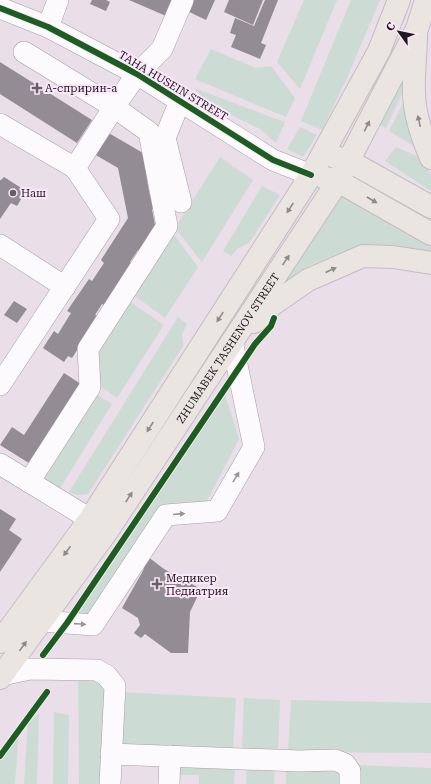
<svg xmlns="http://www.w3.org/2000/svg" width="431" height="784" font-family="'Roboto Serif',serif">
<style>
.green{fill:#cddbd5}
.building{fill:#938c95}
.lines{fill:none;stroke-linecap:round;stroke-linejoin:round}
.minor-casing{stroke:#a79ea6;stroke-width:22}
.major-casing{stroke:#c2bcc2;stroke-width:24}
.minor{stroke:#fcfafc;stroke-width:21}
.major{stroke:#ebe5e1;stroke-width:22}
.cycleway-casing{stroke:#fce7fa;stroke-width:8}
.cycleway{stroke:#1b5e20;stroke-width:6}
.oneway{fill:#8f898a}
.oneway2{fill:#999499}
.poi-dot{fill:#665d66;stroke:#fce7fa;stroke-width:1.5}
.labels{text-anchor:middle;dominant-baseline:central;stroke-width:4;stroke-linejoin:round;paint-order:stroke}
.street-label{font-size:11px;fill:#1f181f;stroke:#fce7fa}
.poi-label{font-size:11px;fill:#1f181f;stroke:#fce7fa;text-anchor:start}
</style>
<rect width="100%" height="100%" fill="#eadee9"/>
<g class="green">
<polygon points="304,0 337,0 300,89 277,62"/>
<polygon points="351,0 380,0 347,78 322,130 301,121"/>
<polygon points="211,49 256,68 271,66 295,98 286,117 195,79"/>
<polygon points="406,74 407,83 386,128 380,125"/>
<polygon points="194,88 285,122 276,143 260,129 210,105"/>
<polygon points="407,95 417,148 389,131"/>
<polygon points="300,127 317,135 303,157 287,149"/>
<polygon points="396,147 421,158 431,175 431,191 385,161"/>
<polygon points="220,157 253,180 202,262 175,228"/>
<polygon points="262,186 280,195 250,242 237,249 231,256 223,251"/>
<polygon points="341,192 431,245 431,252 394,246 339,253 306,267 276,289"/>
<polygon points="172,232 198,267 165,318 131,293"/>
<polygon points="126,299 164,325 117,398 101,387 91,350"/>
<polygon points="178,317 187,324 182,334 183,346 88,494 77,495 69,492"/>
<polygon points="91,391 112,404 59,490 36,475"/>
<polygon points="225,394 239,439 206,503 163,504 87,617 75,615"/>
<polygon points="78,675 106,681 105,784 79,784"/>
<polygon points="119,692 236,698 233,749 117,745"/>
<polygon points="244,698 280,700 278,750 242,749"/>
<polygon points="291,700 431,703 431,753 288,752"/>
<polygon points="54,712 69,715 68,784 53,784"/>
<polygon points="39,714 37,784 24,784 28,721"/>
<polygon points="19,728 15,784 0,784 0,755"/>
<polygon points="180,761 235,764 234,784 199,784 199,775 177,775"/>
<polygon points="247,762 275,765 274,784 246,784"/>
<polygon points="286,765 340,765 346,784 286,784"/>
<polygon points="357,765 431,768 431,784 356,784"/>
</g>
<g class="building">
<polygon points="92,0 106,0 110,2 106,11 90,4"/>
<polygon points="129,0 173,0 166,16"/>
<polygon points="188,0 215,0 206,20 183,9"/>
<polygon points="229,0 263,0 253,25 224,12"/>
<polygon points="265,0 278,0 261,43 266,45 260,59 231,47 236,35 230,33 235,18 254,26"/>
<polygon points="0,62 92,120 77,143 0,94"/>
<polygon points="107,132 143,153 145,168 149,167 151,180 147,180 150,196 155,195 156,208 152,209 155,225 147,237 150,239 142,252 138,250 130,262 133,265 106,306 102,304 95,315 99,317 72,358 68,356 64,362 43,348 54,331 58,334 71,313 67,311 89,279 92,281 104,263 101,260 128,218 118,168 94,154"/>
<polygon points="4,177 26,191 17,206 11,203 0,219 0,180 1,180"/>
<polygon points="14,301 27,309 17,323 4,315"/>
<polygon points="64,373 84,386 32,465 0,445 12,427 24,435"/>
<polygon points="0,509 16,519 9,530 22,539 0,572"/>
<polygon points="143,553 164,569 201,589 190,612 188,653 171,653 145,634 141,638 134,633 140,625 138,618 122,608 144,569 134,564"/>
</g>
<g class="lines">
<g class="minor-casing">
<g id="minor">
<polyline points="0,8 48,27 137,74 273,160 311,175"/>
<polyline points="48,27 58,0"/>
<polyline points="24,52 114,107 149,132 167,226 88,349 90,387 29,482"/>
<polyline points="180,101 165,138 181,202"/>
<polyline points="0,124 75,168"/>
<polyline points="0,245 65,287"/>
<polyline points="0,385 109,219 75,168 114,107 137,74 162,49 183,0"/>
<polyline points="0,464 90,519"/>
<polyline points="41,621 93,625 166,515 217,511 254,447 232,341"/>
<polyline points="2,675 30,669 97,670 106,675 115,686 110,784"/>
<polyline points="111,754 299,761 335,760 345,764 350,771 350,784"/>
<polyline points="169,784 170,756"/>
</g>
</g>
<g class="major-casing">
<g id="major">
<path d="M 416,36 C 416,54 413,73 414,92 C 414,114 422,137 431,158"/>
<polyline points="335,157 349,161 431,207"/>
<polyline points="325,178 338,181 431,234"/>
<polyline points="254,322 272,305 308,280 363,256 393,257 431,263"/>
<polyline points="0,642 90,519 311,175 379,51 399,0"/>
<path id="s1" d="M 0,678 L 108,530 L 338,181 L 417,29 L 426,0"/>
</g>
</g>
<use href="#minor" class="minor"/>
<use href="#major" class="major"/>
<g class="cycleway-casing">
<g id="cycleway">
<polyline points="0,8 48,27 137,74 273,160 311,175"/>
<polyline points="43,655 67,623 255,344 271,326 274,318"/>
<polyline points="0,756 47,692"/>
</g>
</g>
<use href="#cycleway" class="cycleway"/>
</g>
<defs><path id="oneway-solid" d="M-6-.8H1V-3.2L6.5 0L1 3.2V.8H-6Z"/></defs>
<g class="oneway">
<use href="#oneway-solid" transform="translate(419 121) rotate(-102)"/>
<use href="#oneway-solid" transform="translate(367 126) rotate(-63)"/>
<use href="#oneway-solid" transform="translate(372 200) rotate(30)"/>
<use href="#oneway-solid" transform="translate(290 208) rotate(123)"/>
<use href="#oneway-solid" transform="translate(286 260) rotate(-56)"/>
<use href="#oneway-solid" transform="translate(331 270) rotate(-25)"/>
<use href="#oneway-solid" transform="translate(220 317) rotate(123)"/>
<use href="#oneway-solid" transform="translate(150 427) rotate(123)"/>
<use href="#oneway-solid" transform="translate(129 497) rotate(-57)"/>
<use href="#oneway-solid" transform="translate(67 551) rotate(126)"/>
<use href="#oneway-solid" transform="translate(23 646) rotate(-54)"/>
</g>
<g class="oneway2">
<use href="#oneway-solid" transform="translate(236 477) rotate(-59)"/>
<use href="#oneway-solid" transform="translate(179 514) rotate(-5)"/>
<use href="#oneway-solid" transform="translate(80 624) rotate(4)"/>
</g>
<g class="poi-dot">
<path d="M35 82h4v4h4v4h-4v4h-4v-4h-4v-4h4z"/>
<circle cx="13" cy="193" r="4"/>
<path d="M155 578h4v4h4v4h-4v4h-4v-4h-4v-4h4z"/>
</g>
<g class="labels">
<g class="street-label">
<text transform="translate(173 86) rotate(31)">TAHA HUSEIN STREET</text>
<text stroke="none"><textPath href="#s1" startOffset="401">ZHUMABEK TASHENOV STREET</textPath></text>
</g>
<g class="poi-label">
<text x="45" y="88">А-спририн-а</text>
<text x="21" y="193">Наш</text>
<text x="166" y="578">Медикер<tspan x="166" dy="13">Педиатрия</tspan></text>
</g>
</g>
<g transform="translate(399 32) rotate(303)" stroke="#fce7fa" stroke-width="3" paint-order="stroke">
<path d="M0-3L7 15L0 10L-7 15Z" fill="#1f181f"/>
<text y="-6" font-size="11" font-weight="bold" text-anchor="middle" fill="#1f181f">С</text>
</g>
</svg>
